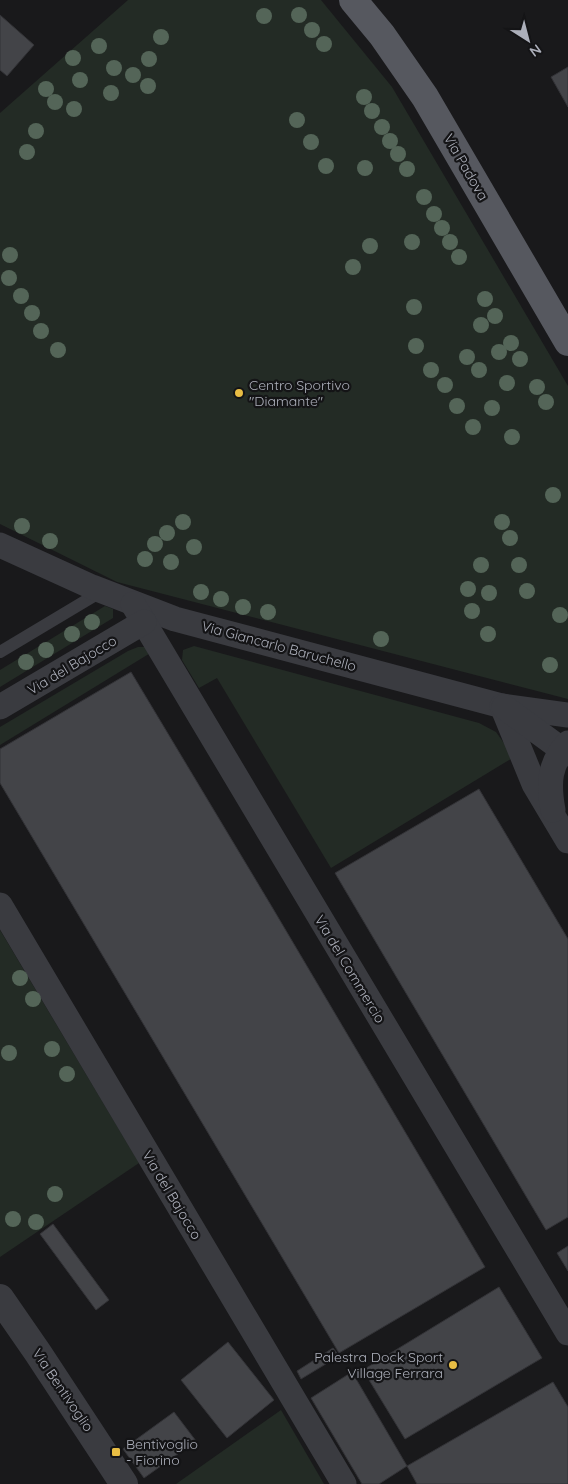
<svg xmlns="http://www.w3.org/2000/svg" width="568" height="1484" font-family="Quicksand,sans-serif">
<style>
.green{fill:#232b25}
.building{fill:#434448;stroke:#333337}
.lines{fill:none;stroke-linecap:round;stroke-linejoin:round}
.service{stroke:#3a3b40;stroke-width:12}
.minor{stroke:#3a3b40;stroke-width:25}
.tertiary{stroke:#3a3b40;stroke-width:28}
.primary{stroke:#56585f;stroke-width:28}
.tree{fill:#546558}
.poi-dot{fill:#e8bd44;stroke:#141416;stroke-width:2}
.labels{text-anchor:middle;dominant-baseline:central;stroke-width:4.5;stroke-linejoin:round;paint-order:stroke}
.street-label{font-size:14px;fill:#acafba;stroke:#141416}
.poi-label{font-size:14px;fill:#acafba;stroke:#141416;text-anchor:start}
</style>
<rect width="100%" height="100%" fill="#19191b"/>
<g class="green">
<polygon points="128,0 321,0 392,87 568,386 568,699 117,582 0,524 0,113"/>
<polygon points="105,606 113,609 113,618 0,687 0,670"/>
<polygon points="194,646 479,723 496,732 514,757 331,868 217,678 199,688 182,660 183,650"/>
<polygon points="138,647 146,647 152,652 0,745 0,727 128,651"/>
<polygon points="0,930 139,1163 0,1257"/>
<polygon points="281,1410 324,1484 176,1484"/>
</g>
<g class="building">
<polygon points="0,15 34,45 7,76 0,70"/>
<polygon points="568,67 568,107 551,77"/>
<polygon points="131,672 272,907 485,1267 339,1353 0,783 0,749"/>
<polygon points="479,789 568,939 568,1217 546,1230 335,873"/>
<polygon points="53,1224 109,1300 96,1310 40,1234"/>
<polygon points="568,1246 568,1271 557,1253"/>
<polygon points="499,1287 542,1358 405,1439 363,1370"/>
<polygon points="228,1342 274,1400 227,1438 181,1380"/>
<polygon points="333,1348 339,1356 301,1379 297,1371"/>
<polygon points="352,1372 407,1466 379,1484 362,1484 311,1398"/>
<polygon points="553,1382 568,1407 568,1484 417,1484 407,1466"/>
<polygon points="174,1412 196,1441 144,1478 123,1449"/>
</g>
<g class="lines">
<polyline class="service" points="0,652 102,591"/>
<g class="minor">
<polyline points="0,545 92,587 175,619 502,706 568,715"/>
<polyline points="133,604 568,1333"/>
<polyline points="502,706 534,784 568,841"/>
<polyline points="0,707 144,622"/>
<polyline points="504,707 568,754"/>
<path d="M 553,810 C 548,783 549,764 568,743"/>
<polyline points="0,905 344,1484"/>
</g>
<polyline class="tertiary" points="0,1298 38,1353 124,1484"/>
<polyline class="primary" points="353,0 382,35 425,97 568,342"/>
</g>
<g class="tree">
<circle cx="299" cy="15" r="8"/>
<circle cx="264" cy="16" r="8"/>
<circle cx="312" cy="30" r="8"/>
<circle cx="161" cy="37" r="8"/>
<circle cx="324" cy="44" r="8"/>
<circle cx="99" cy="46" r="8"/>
<circle cx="73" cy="58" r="8"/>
<circle cx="149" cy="59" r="8"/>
<circle cx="114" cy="68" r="8"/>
<circle cx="133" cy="75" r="8"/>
<circle cx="80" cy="80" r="8"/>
<circle cx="148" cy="86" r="8"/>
<circle cx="46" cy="89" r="8"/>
<circle cx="111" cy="93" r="8"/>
<circle cx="364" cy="97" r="8"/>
<circle cx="55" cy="102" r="8"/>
<circle cx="74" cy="109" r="8"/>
<circle cx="372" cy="111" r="8"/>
<circle cx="297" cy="120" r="8"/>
<circle cx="382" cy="127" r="8"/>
<circle cx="36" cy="131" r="8"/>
<circle cx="390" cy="141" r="8"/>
<circle cx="311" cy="142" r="8"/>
<circle cx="27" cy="152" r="8"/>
<circle cx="398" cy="154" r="8"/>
<circle cx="326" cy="166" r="8"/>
<circle cx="365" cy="168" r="8"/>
<circle cx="407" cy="169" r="8"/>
<circle cx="424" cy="197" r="8"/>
<circle cx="434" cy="214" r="8"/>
<circle cx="442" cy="228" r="8"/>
<circle cx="412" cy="242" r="8"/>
<circle cx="450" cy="242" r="8"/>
<circle cx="370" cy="246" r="8"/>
<circle cx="10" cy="255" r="8"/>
<circle cx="459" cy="257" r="8"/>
<circle cx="353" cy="267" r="8"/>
<circle cx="9" cy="278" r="8"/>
<circle cx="21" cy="296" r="8"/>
<circle cx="485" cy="299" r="8"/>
<circle cx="414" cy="307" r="8"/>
<circle cx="32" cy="313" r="8"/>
<circle cx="495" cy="316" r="8"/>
<circle cx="481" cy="325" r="8"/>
<circle cx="41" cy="331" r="8"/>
<circle cx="511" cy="343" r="8"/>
<circle cx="416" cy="346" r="8"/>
<circle cx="58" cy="350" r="8"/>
<circle cx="499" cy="352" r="8"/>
<circle cx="467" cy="357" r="8"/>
<circle cx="520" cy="359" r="8"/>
<circle cx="431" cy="370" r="8"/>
<circle cx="479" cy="370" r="8"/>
<circle cx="507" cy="383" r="8"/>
<circle cx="445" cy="385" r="8"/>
<circle cx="537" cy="387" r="8"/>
<circle cx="546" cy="402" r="8"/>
<circle cx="457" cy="406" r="8"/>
<circle cx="492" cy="408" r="8"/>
<circle cx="473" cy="427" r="8"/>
<circle cx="512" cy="437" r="8"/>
<circle cx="553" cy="495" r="8"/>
<circle cx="183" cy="522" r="8"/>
<circle cx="502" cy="522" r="8"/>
<circle cx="22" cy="526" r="8"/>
<circle cx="167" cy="533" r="8"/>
<circle cx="510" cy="538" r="8"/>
<circle cx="50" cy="541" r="8"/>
<circle cx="155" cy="544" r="8"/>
<circle cx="194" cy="547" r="8"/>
<circle cx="145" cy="559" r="8"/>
<circle cx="171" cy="562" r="8"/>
<circle cx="481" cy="565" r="8"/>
<circle cx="519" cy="565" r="8"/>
<circle cx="468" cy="589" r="8"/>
<circle cx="527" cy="591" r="8"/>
<circle cx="201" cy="592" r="8"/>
<circle cx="489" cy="593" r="8"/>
<circle cx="221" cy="599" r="8"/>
<circle cx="243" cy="607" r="8"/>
<circle cx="472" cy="611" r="8"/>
<circle cx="268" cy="612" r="8"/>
<circle cx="560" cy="615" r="8"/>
<circle cx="92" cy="622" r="8"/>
<circle cx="72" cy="634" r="8"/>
<circle cx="488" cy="634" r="8"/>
<circle cx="381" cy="639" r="8"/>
<circle cx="46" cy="650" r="8"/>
<circle cx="26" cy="662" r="8"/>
<circle cx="550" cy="665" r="8"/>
<circle cx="20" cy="978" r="8"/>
<circle cx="33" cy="999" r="8"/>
<circle cx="52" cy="1049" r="8"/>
<circle cx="9" cy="1053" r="8"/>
<circle cx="67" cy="1074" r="8"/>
<circle cx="55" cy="1194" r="8"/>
<circle cx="13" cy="1219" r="8"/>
<circle cx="36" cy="1222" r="8"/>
</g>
<g class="poi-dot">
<circle cx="239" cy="393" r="5"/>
<circle cx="453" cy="1365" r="5"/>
<rect x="111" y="1447" width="10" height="10" rx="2.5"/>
</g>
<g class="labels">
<g class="street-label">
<text transform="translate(466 167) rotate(60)">Via Padova</text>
<text transform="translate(279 646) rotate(15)">Via Giancarlo Baruchello</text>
<text transform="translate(72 665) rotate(-31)">Via del Bajocco</text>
<text transform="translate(350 969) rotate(59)">Via del Commercio</text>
<text transform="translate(172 1195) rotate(59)">Via del Bajocco</text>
<text transform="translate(63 1390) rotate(56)">Via Bentivoglio</text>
</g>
<g class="poi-label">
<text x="249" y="385">Centro Sportivo<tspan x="249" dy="16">"Diamante"</tspan></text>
<text x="443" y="1357" text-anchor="end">Palestra Dock Sport<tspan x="443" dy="16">Village Ferrara</tspan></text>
<text x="126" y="1444">Bentivoglio<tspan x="126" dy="16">- Fiorino</tspan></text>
</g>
</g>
<g transform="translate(528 40) rotate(144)" stroke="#141416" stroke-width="4" paint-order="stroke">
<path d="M0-4L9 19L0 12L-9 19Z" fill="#acafba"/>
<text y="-8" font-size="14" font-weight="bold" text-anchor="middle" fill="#acafba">N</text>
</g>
</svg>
